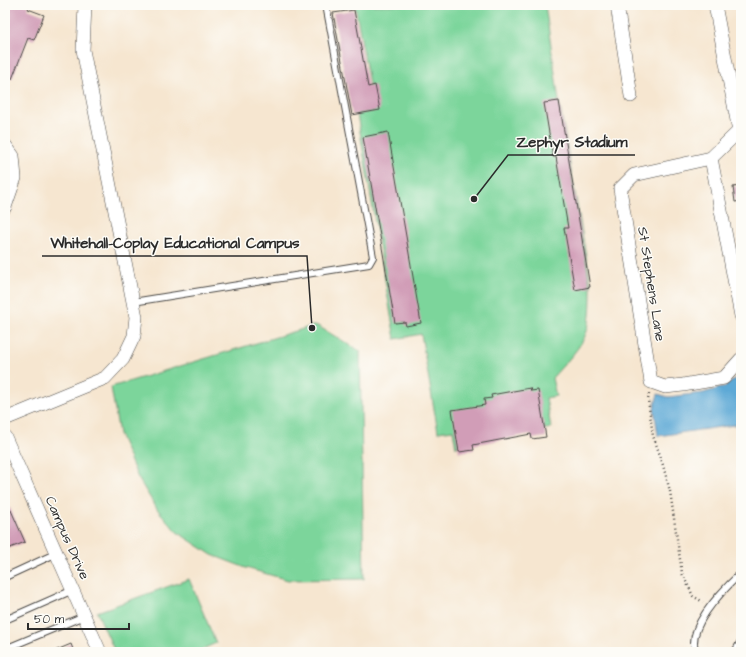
<svg xmlns="http://www.w3.org/2000/svg" width="746" height="657" font-family="'Architects Daughter',sans-serif">
<style>
.green{fill:#7bd59b;stroke:#538063}
.water{fill:#5da9d6;stroke:#446a80}
.building{fill:#d19db7}
.lines{fill:none;stroke-linecap:round;stroke-linejoin:round}
.lane-casing{stroke:#494744;stroke-width:8}
.street-casing{stroke:#494744;stroke-width:14}
.path{stroke:#494744;stroke-width:2.5;stroke-dasharray:1 3;stroke-linecap:butt}
.lane{stroke:#fff;stroke-width:6}
.street{stroke:#fff;stroke-width:13}
.labels{text-anchor:middle;dominant-baseline:central;stroke-width:3;stroke-linejoin:round;paint-order:stroke}
.street-label{font-size:14px;fill:#2b2b2b;stroke:#fdfcf7}
.leader{fill:none;stroke:#2b2b2b;stroke-width:1.5}
.callout-dot{fill:#2b2b2b;stroke:#fdfcf7;stroke-width:1.5}
.callout-label{font-size:15px;text-anchor:middle;font-weight:bold;fill:#2b2b2b;stroke:#fdfcf7;stroke-width:3;stroke-linejoin:round;paint-order:stroke}
</style>
<rect width="100%" height="100%" fill="#fdfcf7"/>
<filter id="ink" filterUnits="userSpaceOnUse"><feTurbulence type="fractalNoise" baseFrequency=".025" numOctaves="2"/><feDisplacementMap in="SourceGraphic" scale="8" xChannelSelector="R" yChannelSelector="G"/><feConvolveMatrix kernelMatrix="1 2 1 2 8 2 1 2 1" color-interpolation-filters="sRGB"/></filter>
<filter id="wash" filterUnits="userSpaceOnUse"><feTurbulence type="fractalNoise" baseFrequency=".012" numOctaves="4" result="noise"/><feDisplacementMap in="SourceGraphic" scale="16" xChannelSelector="R" yChannelSelector="G"/><feGaussianBlur stdDeviation="0.9" result="paint"/><feColorMatrix in="noise" values="0 0 0 0 0 0 0 0 0 0 0 0 0 0 0 0 0 1.4 0 .05"/><feComposite in="paint" operator="in"/></filter>
<g filter="url(#wash)">
<rect width="100%" height="100%" fill="#f6e6d0"/>
<g class="green">
<path d="M 355,5 L 545,5 L 559,101 L 591,285 C 591,299 591,314 588,328 C 583,347 564,364 552,378 L 556,396 L 546,398 L 551,428 L 456,447 L 453,430 L 438,432 L 421,334 L 395,339 L 357,114 L 374,111 Z"/>
<polygon points="316,325 360,351 364,579 288,580 246,568 212,555 177,532 157,509 138,478 119,434 111,387"/>
<polygon points="189,579 216,643 196,652 115,652 97,612"/>
</g>
<polygon class="water" points="741,375 741,424 658,436 654,408 658,394 668,397 703,393 724,387"/>
<g id="blocks">
<g class="building">
<polygon points="5,5 30,5 28,9 44,15 34,40 28,38 12,79 5,76"/>
<polygon points="354,10 368,87 375,85 380,110 352,115 333,13"/>
<polygon points="559,101 590,287 575,290 564,228 568,228 556,157 553,157 544,103"/>
<polygon points="388,132 421,323 406,326 405,322 395,323 363,137"/>
<polygon points="741,186 741,201 735,202 733,187"/>
<polygon points="530,388 531,391 538,390 546,437 532,439 531,434 473,445 474,450 459,452 452,410 485,405 484,399 492,398 491,395"/>
<polygon points="10,508 25,542 5,550 5,510"/>
<polygon points="71,644 74,652 52,652"/>
</g>
</g>
</g>
<g filter="url(#ink)">
<use href="#blocks" fill-opacity="0" stroke="#494744" stroke-width="1"/>
<g class="lines">
<g class="lane-casing">
<g id="lane">
<polyline points="133,302 369,264 373,257 326,5"/>
<polyline points="5,577 57,553"/>
<polyline points="5,620 73,590"/>
<polyline points="5,649 84,616"/>
<path d="M 696,652 C 695,649 694,646 694,643 C 694,619 725,588 741,573"/>
<polyline points="735,652 741,641"/>
</g>
</g>
<g class="street-casing">
<g id="street">
<polyline points="617,5 631,96"/>
<polyline points="715,5 739,131 711,158 634,175 620,189 651,382 665,387 683,385 724,378 741,359"/>
<polyline points="5,145 13,156 15,178 5,207"/>
<polyline points="711,158 741,316"/>
<polyline points="5,419 105,378 123,359 134,336 136,317 83,50 85,5"/>
<polyline points="5,437 100,652"/>
</g>
</g>
<polyline class="path" points="649,394 648,400 653,436 661,458 670,491 682,573 693,596 703,602"/>
<use href="#lane" class="lane"/>
<use href="#street" class="street"/>
</g>
</g>
<g class="labels">
<g class="street-label">
<text transform="translate(651 284) rotate(81)">St Stephens Lane</text>
<text transform="translate(67 538) rotate(66)">Campus Drive</text>
</g>
</g>
<path class="leader" d="M474 199L508 155H635M312 328L307 256H42"/>
<g class="callout-dot">
<circle cx="474" cy="199" r="4"/>
<circle cx="312" cy="328" r="4"/>
</g>
<g class="callout-label">
<text x="572" y="147">Zephyr Stadium</text>
<text x="175" y="248">Whitehall-Coplay Educational Campus</text>
</g>
<rect width="746" height="657" fill="none" stroke="#fdfcf7" stroke-width="20"/>
<path d="M28 623v6h101v-6" fill="none" stroke="#2b2b2b" stroke-width="2"/>
<text x="34" y="623" font-size="12" fill="#2b2b2b" stroke="#fdfcf7" stroke-width="3" paint-order="stroke">50 m</text>
</svg>
